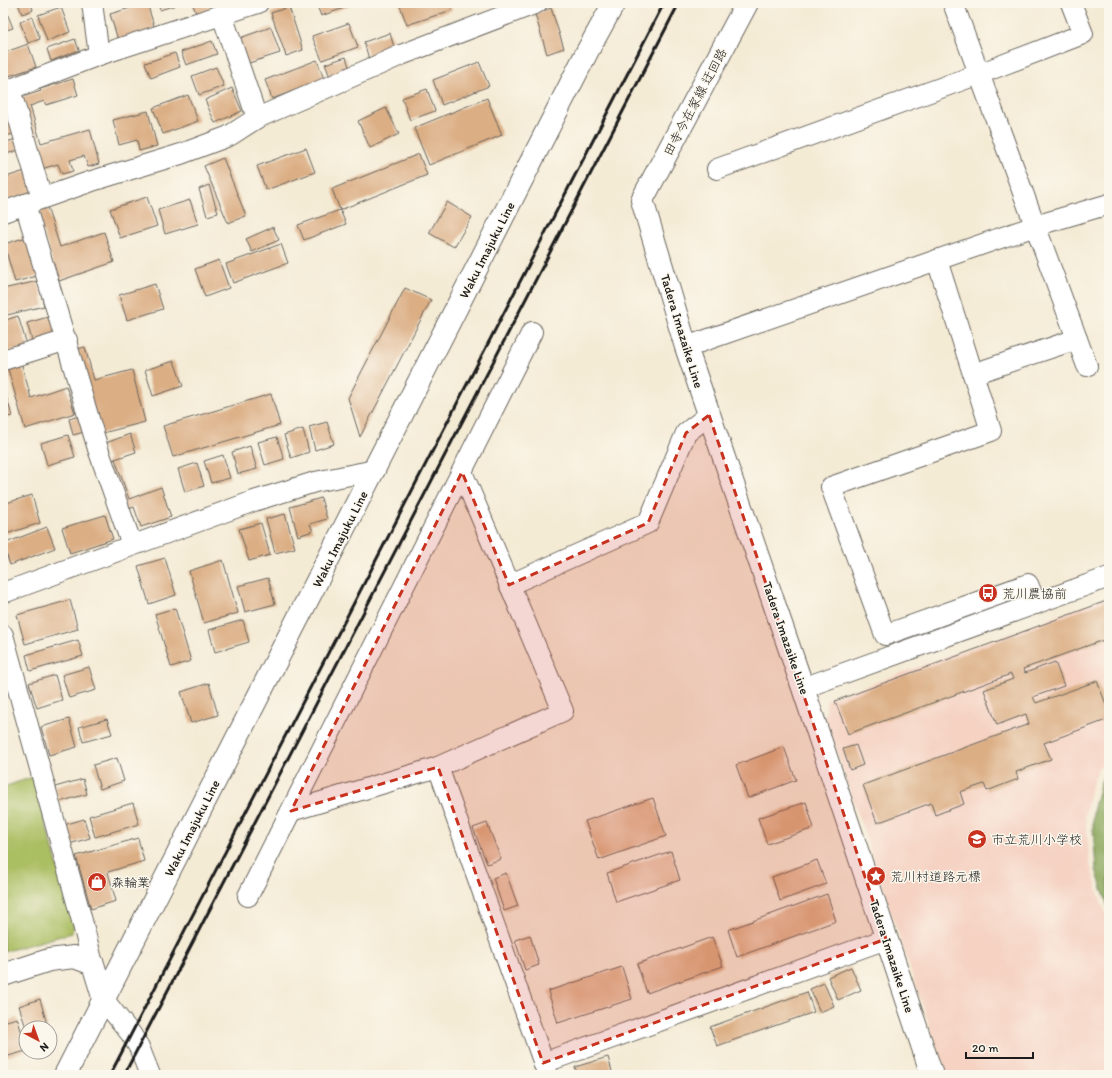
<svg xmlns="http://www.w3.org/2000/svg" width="1112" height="1078" font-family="Itim,'Klee One',sans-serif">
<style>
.built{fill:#f5d2c2}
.green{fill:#aabe62;stroke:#636d3f}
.forest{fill:#87a558;stroke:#52603a}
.building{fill:#dbae84}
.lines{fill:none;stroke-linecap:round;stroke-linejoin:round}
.minor-casing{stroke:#68645d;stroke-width:22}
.tertiary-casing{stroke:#68645d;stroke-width:24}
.secondary-casing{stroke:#68645d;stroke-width:24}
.minor{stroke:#fff;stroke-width:20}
.tertiary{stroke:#fff;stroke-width:22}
.secondary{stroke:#fff;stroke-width:22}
.rail{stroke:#1c1c1c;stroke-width:3}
.marked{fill:#c8321e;fill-opacity:0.2;stroke:#c8321e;stroke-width:3;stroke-dasharray:8 5;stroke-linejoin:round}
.labels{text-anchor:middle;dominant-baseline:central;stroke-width:3;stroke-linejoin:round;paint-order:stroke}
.street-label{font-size:13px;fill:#1c1c1c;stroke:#fbf7ec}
.poi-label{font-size:13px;fill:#1c1c1c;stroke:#fbf7ec;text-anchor:start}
</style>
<rect width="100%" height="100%" fill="#fbf7ec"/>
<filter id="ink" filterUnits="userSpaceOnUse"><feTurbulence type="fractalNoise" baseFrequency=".025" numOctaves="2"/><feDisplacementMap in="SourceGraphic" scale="8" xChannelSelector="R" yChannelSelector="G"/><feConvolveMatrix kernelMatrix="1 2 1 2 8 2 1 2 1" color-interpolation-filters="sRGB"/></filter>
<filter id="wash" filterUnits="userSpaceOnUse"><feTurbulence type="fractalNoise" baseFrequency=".012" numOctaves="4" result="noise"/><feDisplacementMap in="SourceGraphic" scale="16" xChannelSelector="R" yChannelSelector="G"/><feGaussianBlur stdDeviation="0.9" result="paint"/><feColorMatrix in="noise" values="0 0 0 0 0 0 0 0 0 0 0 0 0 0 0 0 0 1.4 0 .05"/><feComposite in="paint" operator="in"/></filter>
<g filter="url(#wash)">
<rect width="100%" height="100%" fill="#f4ebd5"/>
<polygon class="built" points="1109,597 1109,754 1098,769 1090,790 1085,817 1090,864 1101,902 1109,923 1109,1075 946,1075 825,717 827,700"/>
<polygon class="green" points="33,777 74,925 72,933 3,952 3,787"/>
<polygon class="forest" points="1109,764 1109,910 1096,870 1093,829 1093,811 1100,784"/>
<g id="blocks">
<g class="building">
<polygon points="3,3 13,28 3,31"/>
<polygon points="18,3 31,3 33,10 22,14"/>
<polygon points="147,3 155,29 118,40 110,14"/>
<polygon points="158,3 182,3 160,10"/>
<polygon points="199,3 209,3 213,12 198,18 193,5"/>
<polygon points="214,3 236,3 217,10"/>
<polygon points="316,3 346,3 347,7 321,16"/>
<polygon points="399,3 449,3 452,10 407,25"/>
<polygon points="61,7 70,32 47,41 38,15"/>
<polygon points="289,7 303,50 286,56 271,13"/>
<polygon points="551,8 564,48 547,54 535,14"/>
<polygon points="32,17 40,39 28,43 20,22"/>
<polygon points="349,23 358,47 322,60 312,36"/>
<polygon points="271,27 280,53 246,64 237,39"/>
<polygon points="390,33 395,51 369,59 364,42"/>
<polygon points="75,39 79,50 51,61 47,49"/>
<polygon points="212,41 217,54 186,65 181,52"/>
<polygon points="28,44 36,67 6,77 3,69 3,53"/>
<polygon points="175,53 180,67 151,78 145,63"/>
<polygon points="346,57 350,70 330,77 325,64"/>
<polygon points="317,60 324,79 272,99 265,80"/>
<polygon points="479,62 489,86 442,105 433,80"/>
<polygon points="216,67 224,86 199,95 192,76"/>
<polygon points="73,79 78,95 46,105 44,101 30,106 41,143 90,129 99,164 88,167 84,156 70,160 73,171 62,174 58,164 38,170 16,99 41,91 40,89"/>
<polygon points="232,88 242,111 215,123 205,100"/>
<polygon points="427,89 435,111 410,120 402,98"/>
<polygon points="188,95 198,121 163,134 153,108"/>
<polygon points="487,98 502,135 429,165 414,128"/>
<polygon points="8,106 16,133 3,137 3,108"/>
<polygon points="386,108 399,134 370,148 358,121"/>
<polygon points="148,111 157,146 139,151 137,140 119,145 113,120"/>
<polygon points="16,139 19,150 3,155 3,143"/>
<polygon points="306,148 315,172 266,190 257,166"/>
<polygon points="419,154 427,175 340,210 332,189"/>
<polygon points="223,158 246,216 228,223 204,166"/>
<polygon points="28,170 34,193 3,202 3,178"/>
<polygon points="209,185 218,213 207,216 199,189"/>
<polygon points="147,197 157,226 120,238 110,209"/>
<polygon points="190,200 198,224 165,234 158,210"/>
<polygon points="447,202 472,217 454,247 429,233"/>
<polygon points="47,207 60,247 104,232 114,262 59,281 36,210"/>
<polygon points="340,210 346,224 304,240 298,225"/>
<polygon points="273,227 279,240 252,252 246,239"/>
<polygon points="30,236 41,275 15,282 4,244"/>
<polygon points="281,244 288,263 233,283 226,264"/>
<polygon points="219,260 229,288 205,297 195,269"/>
<polygon points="38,281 44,306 3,316 3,289"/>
<polygon points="155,284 163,309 127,320 119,295"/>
<polygon points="405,288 431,300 360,437 348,398"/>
<polygon points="55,315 62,338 34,347 27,323"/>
<polygon points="18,316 28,348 3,352 3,321"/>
<polygon points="85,347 94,380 132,370 145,422 99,434 77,349"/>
<polygon points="174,361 183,386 153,396 145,370"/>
<polygon points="22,365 31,398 66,386 75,413 25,429 8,369"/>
<polygon points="3,385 12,416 3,418"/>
<polygon points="271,394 280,425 173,457 163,426"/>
<polygon points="83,415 88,431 73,435 69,419"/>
<polygon points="327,422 334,444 315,450 309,427"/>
<polygon points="303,429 309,452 291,458 284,435"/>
<polygon points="130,434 136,452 109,461 103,444"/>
<polygon points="68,435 75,457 47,465 41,443"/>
<polygon points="277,437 284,459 265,465 258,442"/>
<polygon points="250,446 257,469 238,474 232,452"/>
<polygon points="223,455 230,478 211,483 204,461"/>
<polygon points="115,459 129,499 161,487 171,517 141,527 134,507 124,511 107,462"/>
<polygon points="197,463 204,486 185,492 178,469"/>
<polygon points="32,495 40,523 3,535 3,504"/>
<polygon points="321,498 327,519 310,524 313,531 298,536 290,507"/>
<polygon points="285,514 295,548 275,553 266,519"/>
<polygon points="105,515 113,539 70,553 62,528"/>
<polygon points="261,523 270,555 249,561 239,529"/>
<polygon points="47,527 55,548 10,565 3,544"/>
<polygon points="165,558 176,595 149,604 138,566"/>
<polygon points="223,560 238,613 204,623 189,571"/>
<polygon points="268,578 275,604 245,612 238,586"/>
<polygon points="70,600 78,629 25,644 17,615"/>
<polygon points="1109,600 1109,638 1023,669 1025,673 1055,662 1064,686 1033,697 1036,703 1097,681 1109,712 1109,719 1044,743 1051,759 1016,772 1018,779 987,791 984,784 960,792 964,804 935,815 931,803 877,823 863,785 1029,724 1026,714 997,725 984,690 1013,679 1011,674 848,734 835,701"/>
<polygon points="175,608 191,661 171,667 155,614"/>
<polygon points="243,620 249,642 215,652 209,630"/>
<polygon points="78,640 83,656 30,671 26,655"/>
<polygon points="89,667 96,690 69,698 62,675"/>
<polygon points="55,675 62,700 37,708 29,683"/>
<polygon points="209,683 218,715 191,723 181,692"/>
<polygon points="69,719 77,747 49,755 41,727"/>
<polygon points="107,719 112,734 83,742 79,727"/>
<polygon points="856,745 863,765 850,770 843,749"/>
<polygon points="784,747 796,780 748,798 736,765"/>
<polygon points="117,758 124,781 100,789 93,765"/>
<polygon points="83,779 87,794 59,802 55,787"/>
<polygon points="653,798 666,836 599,860 585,821"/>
<polygon points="806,802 814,828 767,844 758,818"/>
<polygon points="133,803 139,824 95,837 89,816"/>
<polygon points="84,819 90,838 69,844 64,825"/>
<polygon points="487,823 501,859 487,864 473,828"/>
<polygon points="138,838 144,861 108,872 116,901 91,909 76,856"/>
<polygon points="671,851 680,880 616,902 607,873"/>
<polygon points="817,860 826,884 780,901 772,877"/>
<polygon points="506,873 518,906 504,911 493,878"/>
<polygon points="827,894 836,921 737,957 728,930"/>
<polygon points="530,935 539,965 525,970 515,940"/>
<polygon points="712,937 723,966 647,993 637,964"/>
<polygon points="622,967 632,999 558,1023 548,991"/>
<polygon points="851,967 861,990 838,1000 828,977"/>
<polygon points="824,983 834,1006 820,1012 810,989"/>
<polygon points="807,992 814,1012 717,1046 710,1027"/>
<polygon points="40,999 48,1028 26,1028 19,1006"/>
<polygon points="17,1018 26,1045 26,1051 5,1057 3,1050 3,1022"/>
<polygon points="608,1057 613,1075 578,1075 575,1067"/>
</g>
</g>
</g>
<g filter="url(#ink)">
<use href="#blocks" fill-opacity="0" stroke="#68645d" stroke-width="1"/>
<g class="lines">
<g class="minor-casing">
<g id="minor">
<polyline points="92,3 99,55"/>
<polyline points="953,3 1087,366"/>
<polyline points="222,15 257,118"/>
<polyline points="10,89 42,198"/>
<polyline points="3,92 99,55 258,3"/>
<polyline points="717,169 979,74 1083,34 1071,3"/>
<polyline points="25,204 98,449 132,545"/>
<polyline points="3,212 92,181 181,154 229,136 257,118 333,85 401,55 537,3"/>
<polyline points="937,260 991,431 831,487 885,635 1028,584 1036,604"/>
<polyline points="686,347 1035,226 1109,204"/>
<polyline points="3,360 67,340"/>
<polyline points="973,374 1077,339"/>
<polyline points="509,585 648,523 686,433 709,415"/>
<polyline points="3,593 254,501 315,482 375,470"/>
<polyline points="3,635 81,917 93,964"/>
<polyline points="803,688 1109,577"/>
<polyline points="438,767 548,1075"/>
<polyline points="291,811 438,767 563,711 462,472"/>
<polyline points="248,896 532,332"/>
<polyline points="104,1000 131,1034 139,1047 150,1075"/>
<polyline points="543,1063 886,939"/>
</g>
</g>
<g class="tertiary-casing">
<polyline id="tertiary" points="3,975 49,960 74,957 93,964 104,1000"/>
</g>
<g class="secondary-casing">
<g id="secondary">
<polyline points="747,3 642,200 686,347 803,688 932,1075"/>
<polyline points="65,1075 588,50 614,3"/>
</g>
</g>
<use href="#minor" class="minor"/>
<use href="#tertiary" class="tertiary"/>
<use href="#secondary" class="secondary"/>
<g class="rail">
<polyline points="110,1075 664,3"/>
<polyline points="124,1075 679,3"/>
</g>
</g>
</g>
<path class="marked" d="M 709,415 L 886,939 L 543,1063 L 438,767 L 291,811 L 462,472 L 509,585 L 648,523 L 686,433 Z"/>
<defs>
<g id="bus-disc" transform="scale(1)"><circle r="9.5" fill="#c8321e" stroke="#fbf7ec"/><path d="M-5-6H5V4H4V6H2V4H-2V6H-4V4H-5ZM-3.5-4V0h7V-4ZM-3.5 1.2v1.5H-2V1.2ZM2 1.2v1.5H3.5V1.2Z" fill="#fff"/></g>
<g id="school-disc" transform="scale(1)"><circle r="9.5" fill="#c8321e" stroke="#fbf7ec"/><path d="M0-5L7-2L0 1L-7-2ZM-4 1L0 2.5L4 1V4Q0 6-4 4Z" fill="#fff"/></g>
<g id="sight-disc" transform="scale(1)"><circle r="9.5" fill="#c8321e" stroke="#fbf7ec"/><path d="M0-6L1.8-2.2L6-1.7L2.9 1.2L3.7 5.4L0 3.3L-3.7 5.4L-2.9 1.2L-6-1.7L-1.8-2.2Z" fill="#fff"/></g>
<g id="shop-disc" transform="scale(1)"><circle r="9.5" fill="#c8321e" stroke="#fbf7ec"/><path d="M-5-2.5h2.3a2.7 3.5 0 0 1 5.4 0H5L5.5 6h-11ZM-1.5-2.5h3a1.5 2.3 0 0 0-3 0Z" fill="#fff"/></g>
</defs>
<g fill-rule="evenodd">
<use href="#bus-disc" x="988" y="593"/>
<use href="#school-disc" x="977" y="839"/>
<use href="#sight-disc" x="876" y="876"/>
<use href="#shop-disc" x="97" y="882"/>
</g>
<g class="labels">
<g class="street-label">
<text transform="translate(695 102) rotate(-62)">田寺今在家線 迂回路</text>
<text transform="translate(487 250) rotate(-63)">Waku Imajuku Line</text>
<text transform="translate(682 331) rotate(73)">Tadera Imazaike Line</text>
<text transform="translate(340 539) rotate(-63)">Waku Imajuku Line</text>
<text transform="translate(786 638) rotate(71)">Tadera Imazaike Line</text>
<text transform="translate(192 828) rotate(-63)">Waku Imajuku Line</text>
<text transform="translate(892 956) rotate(72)">Tadera Imazaike Line</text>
</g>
<g class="poi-label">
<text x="1002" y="593">荒川農協前</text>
<text x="991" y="839">市立荒川小学校</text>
<text x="890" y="876">荒川村道路元標</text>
<text x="111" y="882">森輪業</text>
</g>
</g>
<rect width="1112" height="1078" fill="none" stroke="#fbf7ec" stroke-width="16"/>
<g transform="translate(38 1040) rotate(139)"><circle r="19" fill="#fbf7ec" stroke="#a29f99"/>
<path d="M0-3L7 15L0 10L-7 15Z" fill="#c8321e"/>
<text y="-6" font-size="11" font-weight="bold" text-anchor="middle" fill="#1c1c1c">N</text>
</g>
<path d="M966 1052v6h67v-6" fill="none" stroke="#1c1c1c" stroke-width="2"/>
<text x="972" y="1052" font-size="12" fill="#1c1c1c" stroke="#fbf7ec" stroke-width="3" paint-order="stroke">20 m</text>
</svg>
